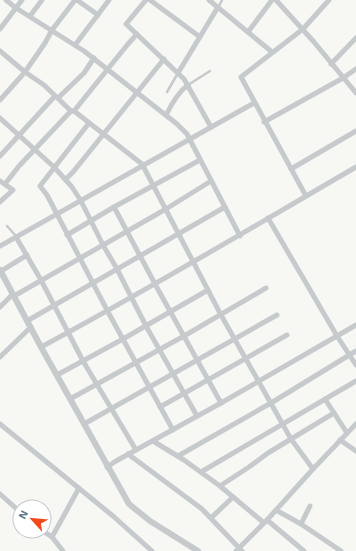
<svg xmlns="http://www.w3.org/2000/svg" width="356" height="551" font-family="'Work Sans',sans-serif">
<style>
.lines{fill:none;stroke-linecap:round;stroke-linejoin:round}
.service{stroke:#c6cacd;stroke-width:2.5}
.minor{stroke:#c6cacd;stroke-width:5}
.tertiary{stroke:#c6cacd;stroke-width:6}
</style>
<rect width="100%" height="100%" fill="#f7f7f3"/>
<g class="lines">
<g class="service">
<polyline points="219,6 222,0"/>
<polyline points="188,85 210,71"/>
<polyline points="167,92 178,73"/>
<polyline points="7,226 16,236"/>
</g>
<g class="minor">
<polyline points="6,0 16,8 84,51 177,124 187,134 240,236"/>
<polyline points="77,0 98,15"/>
<polyline points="146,0 126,24 184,79 211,127"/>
<polyline points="150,0 200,37"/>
<polyline points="209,0 272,52"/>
<polyline points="276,0 314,42 356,93"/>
<polyline points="30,16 42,0"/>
<polyline points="0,29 22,0"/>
<polyline points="248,32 272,0"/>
<polyline points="75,45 109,0"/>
<polyline points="0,51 25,72 44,85 71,111 74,111 142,164 221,315 291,439 313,469"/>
<polyline points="331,64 356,38"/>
<polyline points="178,73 218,7"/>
<polyline points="58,98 84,73 94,58"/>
<polyline points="0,100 25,72 45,43 52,30 75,0"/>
<polyline points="74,111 128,44 137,34"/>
<path d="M 166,115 C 171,105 178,92 188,85"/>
<polyline points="0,118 54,167 72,187 81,201 103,245 117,269 146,326 197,416"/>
<polyline points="264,122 343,78 356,69"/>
<polyline points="89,123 40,186 47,195 108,312 173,430"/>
<polyline points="0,156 55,96"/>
<polyline points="291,169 356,131"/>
<polyline points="66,179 73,172 164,59"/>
<polyline points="0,181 13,190 0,202"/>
<polyline points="5,184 19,166 71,111"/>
<polyline points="306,196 241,77 303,29 329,0"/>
<polyline points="114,207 155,284 221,403"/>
<polyline points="268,218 337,336 356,365"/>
<polyline points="67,235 114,207 200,160"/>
<polyline points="16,237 41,280 83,361 136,450"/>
<polyline points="0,246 254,103"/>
<polyline points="1,271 27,255"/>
<polyline points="14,296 166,209 211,181"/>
<polyline points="0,307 13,294"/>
<polyline points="27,321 225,207"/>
<path d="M 41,347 C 148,290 251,228 356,167"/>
<polyline points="0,357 31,327"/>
<polyline points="57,375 123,339 208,290"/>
<polyline points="70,399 184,336 266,288"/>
<polyline points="325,399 347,433"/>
<polyline points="160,407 287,335"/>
<polyline points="0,424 113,516 152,551"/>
<polyline points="84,424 277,315"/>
<polyline points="340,440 356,451"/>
<polyline points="153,441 184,460 220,486 264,523"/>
<polyline points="128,454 202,509 242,551"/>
<polyline points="178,456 271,403 356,351"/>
<polyline points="107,467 116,461 221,403 356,325"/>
<polyline points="201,472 356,381"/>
<polyline points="220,486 249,467 268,453 334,413"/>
<polyline points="0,494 20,512"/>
<polyline points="276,510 301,524 341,551"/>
<polyline points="211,518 233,497"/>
<polyline points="267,520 304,551"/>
<polyline points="301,524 310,506"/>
<polyline points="43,531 52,537 63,551"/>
<polyline points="52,537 79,488"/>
<polyline points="236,551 267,520 313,469 356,424"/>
</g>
<polyline class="tertiary" points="0,270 41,347 129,504 150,521 198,551"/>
</g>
<g transform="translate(32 519) rotate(297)"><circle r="19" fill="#ffffff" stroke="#c1c9cf"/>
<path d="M0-3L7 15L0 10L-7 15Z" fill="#f0491a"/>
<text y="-6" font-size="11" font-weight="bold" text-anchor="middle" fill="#647887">N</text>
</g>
</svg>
